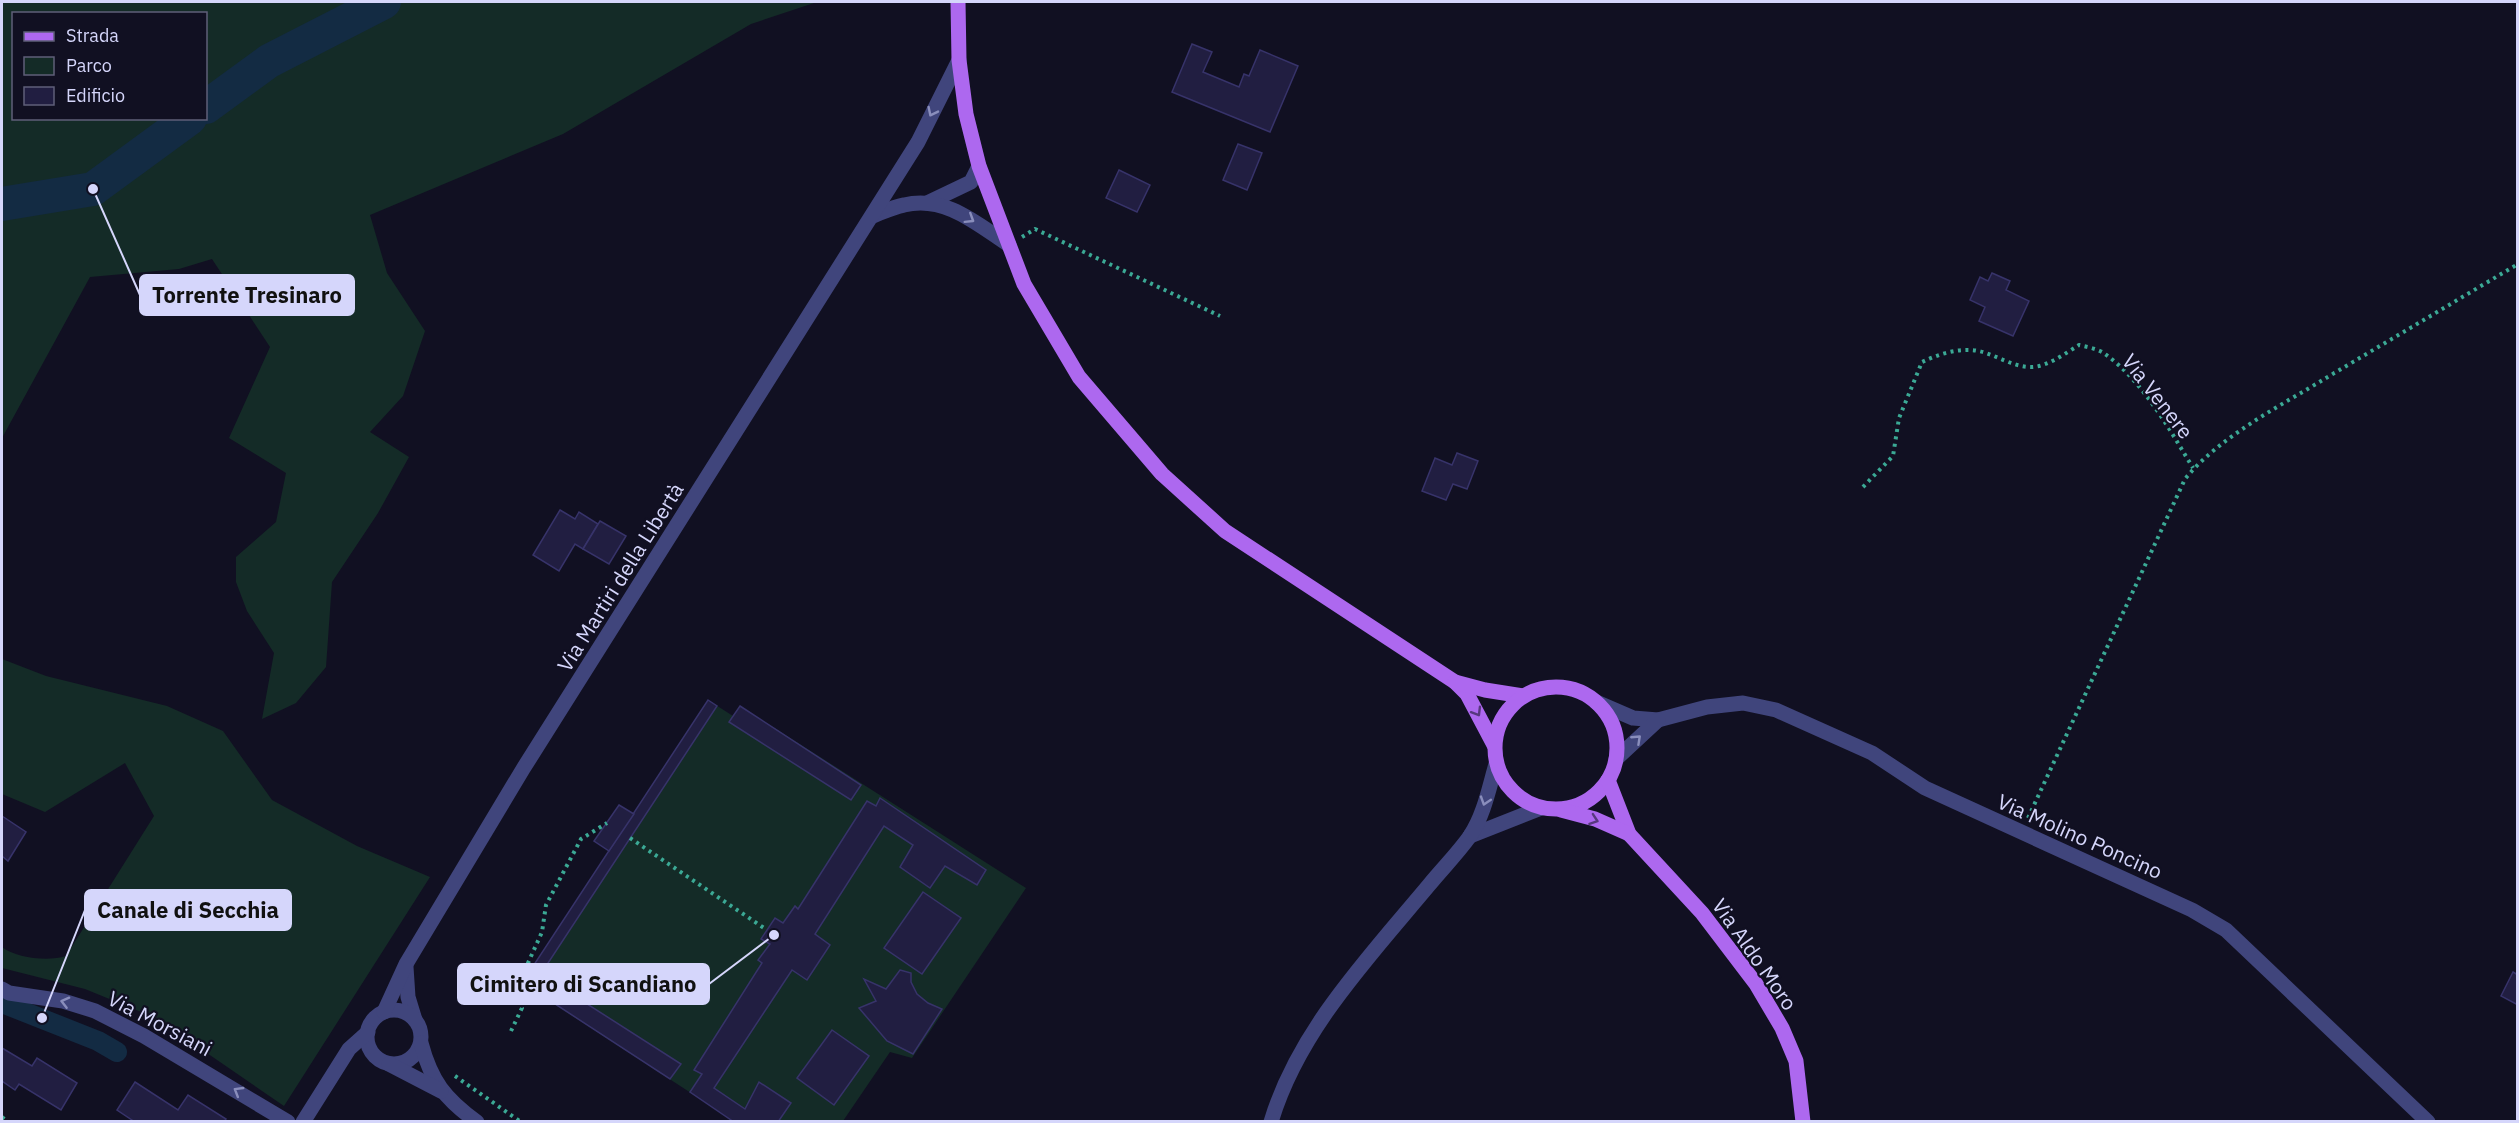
<svg xmlns="http://www.w3.org/2000/svg" width="2519" height="1123" font-family="'IBM Plex Sans',sans-serif">
<style>
.green{fill:#142b27;fill-rule:evenodd}
.lines{fill:none;stroke-linecap:round;stroke-linejoin:round}
.canal{stroke:#132b43;stroke-width:20}
.river{stroke:#132b43;stroke-width:34}
.building{fill:#211e41;stroke:#37336a;stroke-width:1.5}
.path{stroke:#3ba995;stroke-width:4;stroke-dasharray:3 4.5;stroke-linecap:butt}
.minor{stroke:#40457c;stroke-width:15}
.major{stroke:#ad68ef;stroke-width:15}
.oneway{stroke:#8a8ebc}
.oneway2{stroke:#57387e}
.labels{text-anchor:middle;dominant-baseline:central;stroke-width:4.5;stroke-linejoin:round;paint-order:stroke}
.street-label{font-size:21px;fill:#d5d6fb;stroke:#111022}
.leader{fill:none;stroke:#d5d6fb;stroke-width:2}
.callout-dot{fill:#d5d6fb;stroke:#111022;stroke-width:2}
.callout{fill:#d5d6fb;stroke:#d5d6fb;stroke-width:2}
.callout-label{font-size:22px;text-anchor:middle;font-weight:bold;fill:#111}
</style>
<rect width="100%" height="100%" fill="#111022"/>
<g class="green">
<path d="M 2,2 L 817,2 L 751,24 L 563,134 L 370,215 L 387,273 L 425,331 L 403,396 L 370,432 L 409,457 L 378,513 L 332,582 L 326,667 L 296,703 L 262,719 L 274,653 L 247,611 L 236,582 L 236,557 L 276,522 L 286,473 L 229,438 L 270,347 L 212,259 L 179,269 L 90,277 L 2,438 ZM 14,14 L 206,14 L 206,118 L 14,118 Z"/>
<path d="M 2,659 L 46,676 L 167,706 L 223,731 L 272,800 L 357,846 L 430,877 L 284,1106 L 156,1018 L 85,989 L 2,968 L 2,947 C 16,958 48,962 66,956 L 154,816 L 125,763 L 45,812 L 2,794 Z"/>
<polygon points="708,700 733,716 740,706 1026,888 912,1058 890,1052 843,1121 734,1121 522,983 609,851 594,841 619,805 634,814"/>
</g>
<g class="lines">
<polyline class="canal" points="2,1003 98,1041 117,1052"/>
<g class="river">
<polyline points="206,107 269,61 384,2"/>
<polyline points="2,204 93,189 190,118"/>
</g>
</g>
<g class="building">
<polygon points="1192,44 1212,52 1203,72 1239,87 1244,74 1249,76 1260,50 1298,66 1270,132 1172,92"/>
<polygon points="1238,144 1262,153 1247,190 1223,180"/>
<polygon points="1119,170 1150,185 1137,212 1106,198"/>
<polygon points="1992,273 2010,281 2006,290 2029,301 2013,336 1979,321 1985,307 1970,300 1980,277 1988,281"/>
<polygon points="1457,453 1478,461 1467,489 1453,484 1446,500 1422,491 1435,458 1452,465"/>
<polygon points="560,510 575,519 579,512 598,524 583,549 575,544 559,571 533,555"/>
<polygon points="600,521 626,536 609,564 583,549"/>
<polygon points="708,700 717,706 531,989 522,983"/>
<polygon points="740,706 861,785 851,800 729,722"/>
<polygon points="880,798 986,870 977,885 945,866 930,888 900,867 913,845 884,826 815,934 830,945 807,980 792,970 714,1088 745,1109 759,1082 791,1103 778,1122 734,1122 690,1092 702,1074 694,1070 762,963 758,960 770,944 761,939 775,918 783,923 795,906 798,909 867,801 876,806"/>
<polygon points="619,805 634,814 609,851 594,841"/>
<polygon points="2,816 26,832 8,861 2,856"/>
<polygon points="923,892 961,918 922,974 884,948"/>
<polygon points="900,970 911,973 911,982 917,994 928,1003 942,1009 913,1054 887,1041 859,1008 876,1001 864,979 886,989"/>
<polygon points="2513,972 2518,975 2518,1005 2501,996"/>
<polygon points="559,986 681,1064 670,1079 549,1000"/>
<polygon points="832,1030 869,1056 834,1105 797,1078"/>
<polygon points="2,1048 32,1066 37,1058 77,1083 61,1110 19,1084 15,1090 2,1081"/>
<polygon points="135,1082 178,1110 188,1095 226,1119 224,1122 135,1122 117,1110"/>
</g>
<g class="lines">
<g class="path">
<polyline points="1022,237 1035,229 1220,316"/>
<path d="M 1863,487 L 1893,456 L 1899,418 L 1922,362 C 1937,355 1954,349 1971,350 C 1992,351 2011,368 2033,367 C 2048,366 2066,353 2079,345 C 2087,347 2099,349 2105,354 C 2142,380 2170,430 2193,468"/>
<path d="M 2028,818 L 2185,479 C 2219,437 2280,406 2326,378 C 2390,340 2454,302 2518,264"/>
<polyline points="630,838 764,928"/>
<polyline points="511,1031 522,1008 514,994 542,932 546,905 581,839 607,823"/>
<polyline points="455,1076 521,1122"/>
<polyline points="2,1117 8,1122"/>
</g>
<g class="minor">
<polyline points="927,203 971,182 979,166"/>
<path d="M 873,216 C 883,212 893,207 904,205 C 945,195 977,224 1009,245"/>
<polyline points="1596,702 1633,718 1658,720 1707,707 1743,703 1776,710 1872,753 1925,788 2192,910 2226,930 2428,1122"/>
<polyline points="1616,759 1658,720"/>
<polyline points="1470,836 1541,808"/>
<polyline points="406,967 408,997 415,1020"/>
<polyline points="2,989 9,993 63,1001 95,1011 144,1036 288,1122"/>
<circle cx="394" cy="1037" r="27"/>
<polyline points="384,1012 406,964 523,769 918,142 959,60"/>
<path d="M 421,1043 C 431,1081 445,1099 477,1122"/>
<polyline points="389,1064 441,1091"/>
<polyline points="303,1122 349,1049 368,1032"/>
<path d="M 1271,1122 C 1298,1031 1369,957 1429,885 C 1442,869 1458,853 1470,836 C 1484,815 1489,788 1496,764"/>
</g>
<g class="major">
<polyline points="958,2 959,60 966,114 979,166 1024,284 1079,377 1162,474 1225,531 1455,682 1467,694 1494,745"/>
<polyline points="1455,682 1485,690 1523,696"/>
<circle cx="1556" cy="748" r="61"/>
<polyline points="1608,780 1629,834 1702,913 1756,984 1782,1028 1796,1061 1803,1122"/>
<polyline points="1561,810 1595,819 1629,834"/>
</g>
</g>
<defs><path id="oneway-chevron" d="M-2-3.5L2.5 0L-2 3.5" fill="none" stroke-width="1.6" stroke-linecap="round" stroke-linejoin="round" transform="scale(1.5)"/></defs>
<g class="oneway">
<use href="#oneway-chevron" transform="translate(932 112) rotate(116)"/>
<use href="#oneway-chevron" transform="translate(970 219) rotate(32)"/>
<use href="#oneway-chevron" transform="translate(1637 739) rotate(-43)"/>
<use href="#oneway-chevron" transform="translate(1485 801) rotate(108)"/>
<use href="#oneway-chevron" transform="translate(65 1002) rotate(-166)"/>
<use href="#oneway-chevron" transform="translate(238 1091) rotate(-149)"/>
</g>
<g class="oneway2">
<use href="#oneway-chevron" transform="translate(1477 712) rotate(59)"/>
<use href="#oneway-chevron" transform="translate(1594 820) rotate(19)"/>
</g>
<g class="labels">
<g class="street-label">
<text transform="translate(2158 396) rotate(52)">Via Venere</text>
<text transform="translate(620 577) rotate(-58)">Via Martiri della Libertà</text>
<text transform="translate(2080 836) rotate(24)">Via Molino Poncino</text>
<text transform="translate(1755 954) rotate(55)">Via Aldo Moro</text>
<text transform="translate(160 1023) rotate(28)">Via Morsiani</text>
</g>
</g>
<path class="leader" d="M93 189L140 295M42 1018L85 910M774 935L709 984"/>
<g class="callout-dot">
<circle cx="93" cy="189" r="6"/>
<circle cx="42" cy="1018" r="6"/>
<circle cx="774" cy="935" r="6"/>
</g>
<g class="callout">
<rect x="140" y="275" width="214" height="40" rx="6"/>
<rect x="85" y="890" width="206" height="40" rx="6"/>
<rect x="458" y="964" width="251" height="40" rx="6"/>
</g>
<g class="callout-label">
<text x="247" y="303">Torrente Tresinaro</text>
<text x="188" y="918">Canale di Secchia</text>
<text x="583" y="992">Cimitero di Scandiano</text>
</g>
<rect width="2519" height="1123" fill="none" stroke="#d5d6fb" stroke-width="6"/>
<rect x="12" y="12" width="195" height="108" fill="#111022" stroke="#5f5f79" stroke-width="1.5"/>
<rect x="24" y="32" width="30" height="9" fill="#ad68ef" stroke="#5f5f79" stroke-width="1.5"/>
<text x="66" y="42" font-size="18" fill="#d5d6fb">Strada</text>
<rect x="24" y="57" width="30" height="18" fill="#142b27" stroke="#5f5f79" stroke-width="1.5"/>
<text x="66" y="72" font-size="18" fill="#d5d6fb">Parco</text>
<rect x="24" y="87" width="30" height="18" fill="#211e41" stroke="#5f5f79" stroke-width="1.5"/>
<text x="66" y="102" font-size="18" fill="#d5d6fb">Edificio</text>
</svg>
